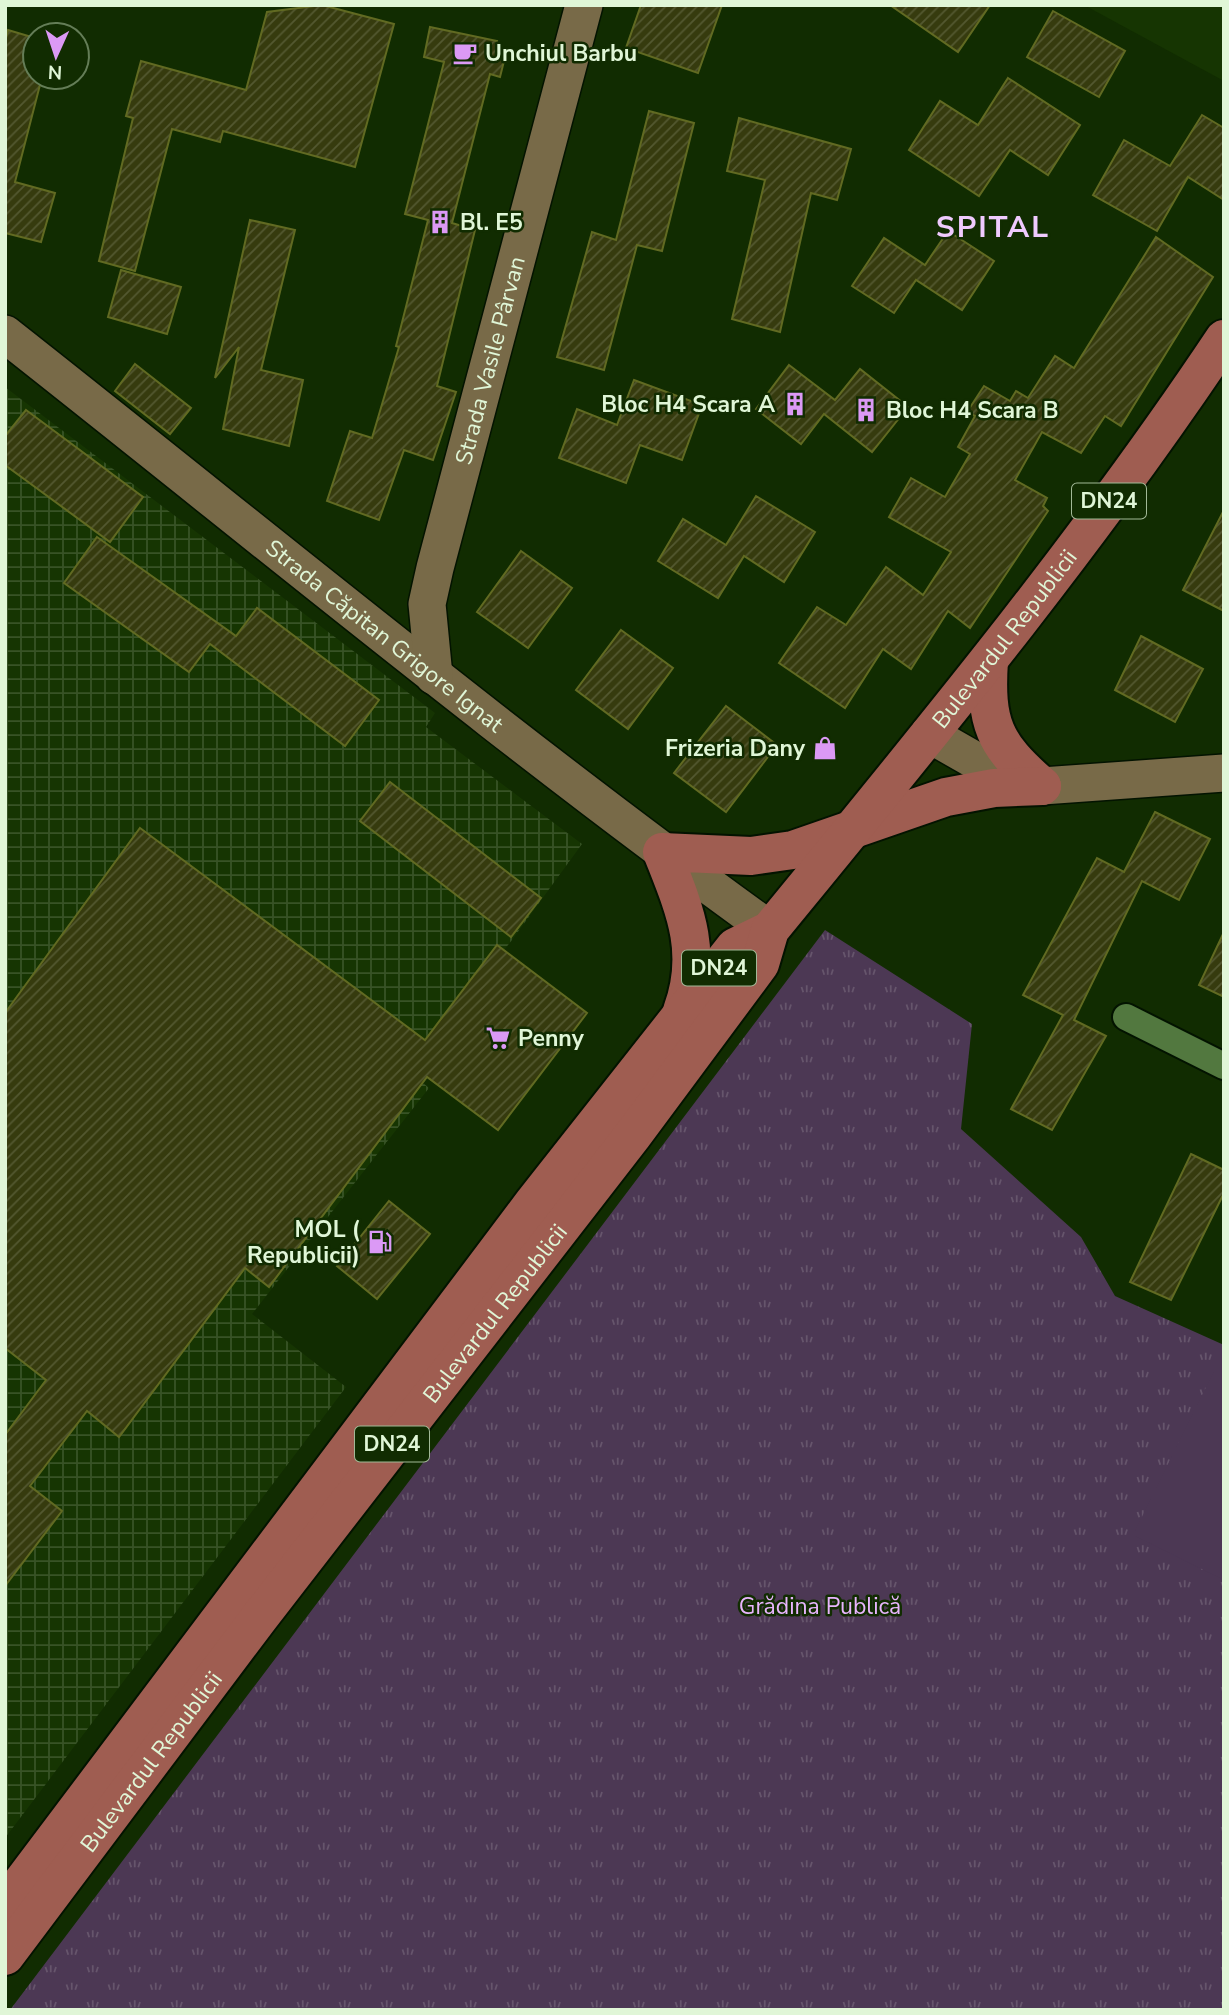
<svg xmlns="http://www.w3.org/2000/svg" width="1229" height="2015" font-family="'Nunito Sans',sans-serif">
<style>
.built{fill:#163502}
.industrial{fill:url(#industrial-grid)}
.park{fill:url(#park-tufts)}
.garden{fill:#4c3854}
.building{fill:url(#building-hatch);stroke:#616a22;stroke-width:2}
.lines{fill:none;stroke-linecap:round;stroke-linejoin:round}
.street-casing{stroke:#031300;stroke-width:30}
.secondary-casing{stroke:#031300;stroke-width:40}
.primary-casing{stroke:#031300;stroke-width:42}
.street{stroke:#52783f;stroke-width:26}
.secondary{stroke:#786a48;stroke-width:37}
.primary{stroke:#9f5d51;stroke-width:38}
.labels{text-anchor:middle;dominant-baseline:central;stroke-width:5;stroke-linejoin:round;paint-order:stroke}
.shield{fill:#112c01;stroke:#a2b997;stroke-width:2}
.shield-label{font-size:21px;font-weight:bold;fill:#e0f6d7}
.poi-label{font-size:23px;font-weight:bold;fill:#e0f6d7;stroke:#112c01;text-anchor:start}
.street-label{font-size:23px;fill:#e0f6d7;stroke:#112c01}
.park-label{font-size:23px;fill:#e8b5fd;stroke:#112c01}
.district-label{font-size:30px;font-weight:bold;letter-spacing:2px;fill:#efcafe;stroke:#112c01}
</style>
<defs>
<pattern id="industrial-grid" width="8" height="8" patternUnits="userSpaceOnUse" patternTransform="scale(1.75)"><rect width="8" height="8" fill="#163502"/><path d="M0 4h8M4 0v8" fill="none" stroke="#385326"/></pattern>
<pattern id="park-tufts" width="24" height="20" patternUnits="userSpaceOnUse" patternTransform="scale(1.75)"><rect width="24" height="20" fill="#4c3854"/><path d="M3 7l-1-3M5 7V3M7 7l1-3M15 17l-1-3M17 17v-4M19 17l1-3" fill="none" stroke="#66556c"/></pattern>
<pattern id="building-hatch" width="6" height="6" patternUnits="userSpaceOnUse" patternTransform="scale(1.75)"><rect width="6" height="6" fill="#363b0e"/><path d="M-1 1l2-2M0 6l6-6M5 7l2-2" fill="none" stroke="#535830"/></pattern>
</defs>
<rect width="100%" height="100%" fill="#112c01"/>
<polygon class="built" points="1084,5 1224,5 1224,81"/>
<polygon class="industrial" points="5,387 435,713 426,727 582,844 512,940 408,1070 429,1088 252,1314 346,1387 5,1838"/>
<polygon class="park" points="825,930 972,1024 961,1129 1081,1237 1115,1296 1224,1345 1224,2010 10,2010"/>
<polygon class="garden" points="1216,1367 1224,1371 1224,1580 1133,1535"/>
<g class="building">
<polygon points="322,5 394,24 355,167 223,131 220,142 172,129 135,271 99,261 133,118 126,116 141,61 246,90 267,12"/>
<polygon points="641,5 722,5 698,73 626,48"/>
<polygon points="890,5 990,5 958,52"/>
<polygon points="1053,11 1125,51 1099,97 1027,57"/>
<polygon points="430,27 497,41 496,46 507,49 500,77 490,74 452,223 475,230 437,386 456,392 433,460 404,450 379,520 327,501 350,431 372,438 399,347 396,346 428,220 405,214 444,62 424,57"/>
<polygon points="8,30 35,38 35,77 42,77 15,182 55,193 41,242 5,233 5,42"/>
<polygon points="1008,78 1080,125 1048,175 1010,150 979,196 909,150 940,101 978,125"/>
<polygon points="649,111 694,123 662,251 637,245 604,370 557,357 592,232 616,240"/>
<polygon points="1202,115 1224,128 1224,200 1188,177 1157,231 1093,195 1124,140 1170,166"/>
<polygon points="739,118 851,149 837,200 811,193 780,332 732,319 765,180 727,171"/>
<polygon points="250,220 295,230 261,370 303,380 289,446 223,429 239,347 215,378"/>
<polygon points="948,231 994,261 962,310 916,280 894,313 852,286 884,238 925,265"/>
<polygon points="1156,237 1213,277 1121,426 1105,416 1081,453 1042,432 1015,480 1047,498 1043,506 1048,511 970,628 948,611 911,669 883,649 845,708 779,663 817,607 846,625 886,567 923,595 951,552 889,517 911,478 945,497 970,454 958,447 975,416 967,412 984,386 1010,401 1016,391 1028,398 1055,356 1074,368"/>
<polygon points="121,270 181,287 167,334 108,317"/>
<polygon points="135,364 191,408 170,434 115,391"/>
<polygon points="789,365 835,400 860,369 908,407 872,452 824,414 801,444 756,409"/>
<polygon points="634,380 702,405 682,460 640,445 626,483 559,458 577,409 617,425"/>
<polygon points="26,410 143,497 110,542 5,465 5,436"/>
<polygon points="756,496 815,532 784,582 744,556 718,598 658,561 683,519 726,545"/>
<polygon points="1224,510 1224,611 1183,590"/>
<polygon points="97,537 236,636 257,608 379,700 345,746 210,644 189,672 64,583"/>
<polygon points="521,551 572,588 528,648 477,612"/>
<polygon points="621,630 673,668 628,729 576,690"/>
<polygon points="1141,636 1203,669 1175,722 1115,690"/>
<polygon points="726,706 777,745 726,812 674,773"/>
<polygon points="390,782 541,898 511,937 360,821"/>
<polygon points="1155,812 1210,839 1179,900 1142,881 1074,1020 1106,1036 1052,1130 1011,1109 1063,1015 1023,995 1097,858 1124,872"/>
<polygon points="140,828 425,1040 497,945 587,1013 498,1130 427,1077 269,1287 245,1268 119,1437 87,1411 30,1486 62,1511 5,1586 5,1435 46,1380 5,1348 5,1013"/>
<polygon points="1224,932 1224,997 1199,985"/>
<polygon points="1191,1154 1224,1170 1224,1193 1171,1300 1130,1282"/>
<polygon points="389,1201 430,1234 377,1299 337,1266"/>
</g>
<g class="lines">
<g class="street-casing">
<polyline id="street" points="1126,1017 1224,1066"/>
</g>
<g class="secondary-casing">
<g id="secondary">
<path id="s1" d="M 5,334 C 259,534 508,741 770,930"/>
<path id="s2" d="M 434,676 L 427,604 L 435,568 L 584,5"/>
<polyline points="929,734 985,766 1042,786 1224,773"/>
</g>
</g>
<g class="primary-casing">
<g id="primary">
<path d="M 989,660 C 985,723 993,744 1042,786"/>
<path d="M 682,1011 C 704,951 684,908 662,852 L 751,856 L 793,850 L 946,797 L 994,788 L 1042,786"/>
<polyline points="5,1905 534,1202 735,947 770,930"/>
<path id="s3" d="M 5,1956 L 259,1618 L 633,1135 L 760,964 L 770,930 C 927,738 1086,546 1224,339"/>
</g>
</g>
<use href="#street" class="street"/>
<use href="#secondary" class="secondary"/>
<use href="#primary" class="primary"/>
</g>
<defs>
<g id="cafe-bare" transform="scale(1.89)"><path d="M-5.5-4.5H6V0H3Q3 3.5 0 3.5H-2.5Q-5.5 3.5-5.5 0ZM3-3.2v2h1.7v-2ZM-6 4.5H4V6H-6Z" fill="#db99f5" stroke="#112c01" stroke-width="2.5" paint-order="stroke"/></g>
<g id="building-bare" transform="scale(1.89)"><path d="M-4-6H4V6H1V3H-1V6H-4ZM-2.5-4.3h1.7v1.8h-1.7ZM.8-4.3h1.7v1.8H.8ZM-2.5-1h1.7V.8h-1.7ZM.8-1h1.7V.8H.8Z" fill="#db99f5" stroke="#112c01" stroke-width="2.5" paint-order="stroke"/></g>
<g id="shop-bare" transform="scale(1.89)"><path d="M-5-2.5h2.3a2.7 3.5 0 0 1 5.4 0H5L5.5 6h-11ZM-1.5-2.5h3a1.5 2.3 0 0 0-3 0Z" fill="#db99f5" stroke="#112c01" stroke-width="2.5" paint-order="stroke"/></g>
<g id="supermarket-bare" transform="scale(1.89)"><path d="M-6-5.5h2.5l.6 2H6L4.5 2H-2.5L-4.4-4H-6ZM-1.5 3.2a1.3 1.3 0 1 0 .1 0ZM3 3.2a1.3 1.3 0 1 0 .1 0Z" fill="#db99f5" stroke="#112c01" stroke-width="2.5" paint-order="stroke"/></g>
<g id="fuel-bare" transform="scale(1.89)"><path d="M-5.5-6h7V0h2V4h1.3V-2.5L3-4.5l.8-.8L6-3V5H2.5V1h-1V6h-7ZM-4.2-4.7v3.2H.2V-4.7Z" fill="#db99f5" stroke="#112c01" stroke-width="2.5" paint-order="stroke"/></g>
</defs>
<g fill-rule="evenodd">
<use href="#cafe-bare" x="465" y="53"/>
<use href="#building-bare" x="440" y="222"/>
<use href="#building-bare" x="795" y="404"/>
<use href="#building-bare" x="866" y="410"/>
<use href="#shop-bare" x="825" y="748"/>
<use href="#supermarket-bare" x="498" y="1038"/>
<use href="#fuel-bare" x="380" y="1242"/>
</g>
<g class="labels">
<g class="shield">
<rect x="1072" y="483.5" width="74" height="35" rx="5"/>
<rect x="682" y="950.5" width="74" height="35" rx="5"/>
<rect x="355" y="1426.5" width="74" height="35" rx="5"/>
</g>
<g class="shield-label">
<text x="1109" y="501">DN24</text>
<text x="719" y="968">DN24</text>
<text x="392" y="1444">DN24</text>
</g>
<g class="poi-label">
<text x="485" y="53">Unchiul Barbu</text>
<text x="460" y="222">Bl. E5</text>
<text x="775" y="404" text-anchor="end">Bloc H4 Scara A</text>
<text x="886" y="410">Bloc H4 Scara B</text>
<text x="805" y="748" text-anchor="end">Frizeria Dany</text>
<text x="518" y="1038">Penny</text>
<text x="360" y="1229" text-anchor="end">MOL (<tspan x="360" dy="26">Republicii)</tspan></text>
</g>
<g class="street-label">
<text stroke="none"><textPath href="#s2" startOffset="324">Strada Vasile Pârvan</textPath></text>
<text stroke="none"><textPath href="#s1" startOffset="485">Strada Căpitan Grigore Ignat</textPath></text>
<text stroke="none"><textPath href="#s3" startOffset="1656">Bulevardul Republicii</textPath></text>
<text stroke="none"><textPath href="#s3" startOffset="808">Bulevardul Republicii</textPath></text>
<text stroke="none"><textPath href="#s3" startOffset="243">Bulevardul Republicii</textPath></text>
</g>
<g class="park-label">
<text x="820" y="1606">Grădina Publică</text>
</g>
<g class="district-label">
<text x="993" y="227">SPITAL</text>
</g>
</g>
<rect width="1229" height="2015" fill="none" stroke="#e0f6d7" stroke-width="14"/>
<g transform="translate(56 56) rotate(183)"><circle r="33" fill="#112c01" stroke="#647d57" stroke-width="2"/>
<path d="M0-5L12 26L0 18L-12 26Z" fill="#db99f5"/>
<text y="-10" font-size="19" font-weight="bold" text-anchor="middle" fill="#e0f6d7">N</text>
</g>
</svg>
